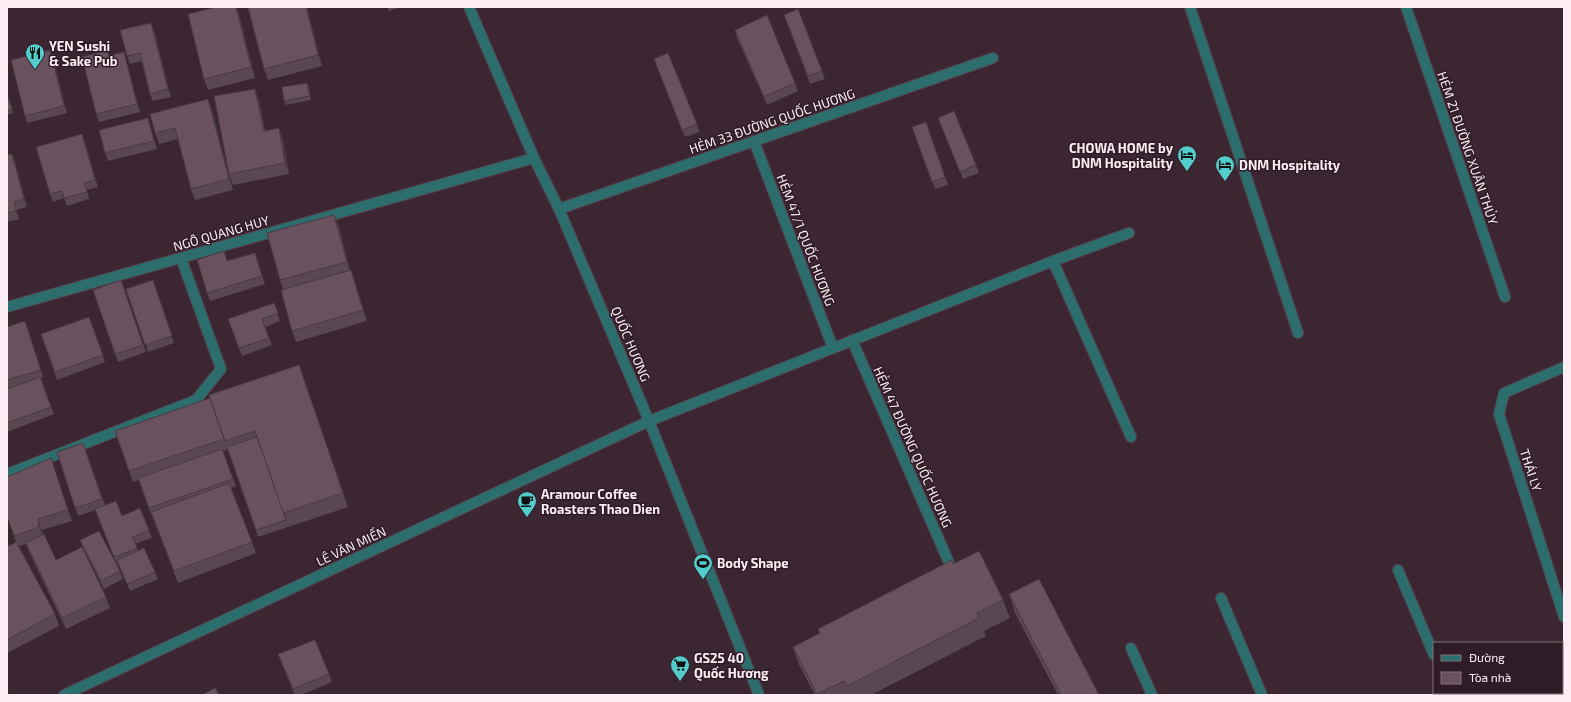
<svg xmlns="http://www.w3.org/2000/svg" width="1571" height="702" font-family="'Exo 2',sans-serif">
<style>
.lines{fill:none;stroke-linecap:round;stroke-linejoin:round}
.minor-casing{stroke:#56424c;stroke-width:12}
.minor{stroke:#2b6e6d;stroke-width:10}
.wall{fill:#5a4751}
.shaded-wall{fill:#4a3942}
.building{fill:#69525e;stroke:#4a3942}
.labels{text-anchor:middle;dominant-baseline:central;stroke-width:3;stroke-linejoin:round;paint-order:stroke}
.poi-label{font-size:13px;font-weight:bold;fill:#fbedf3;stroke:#301c27;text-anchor:start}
.street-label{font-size:13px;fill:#fbedf3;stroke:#301c27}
</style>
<rect width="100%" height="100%" fill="#3b2631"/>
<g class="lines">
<g class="minor-casing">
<g id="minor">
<polyline points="469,7 534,158 559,209 649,421 759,695"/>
<polyline points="1190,7 1298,333"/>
<polyline points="1406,7 1505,297"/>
<polyline points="754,141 833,348"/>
<polyline points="559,209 993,58"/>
<polyline points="1053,261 1129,233"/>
<polyline points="7,307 534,158"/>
<polyline points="852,340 950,565"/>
<polyline points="1564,367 1504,393 1499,414 1564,617"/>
<polyline points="7,474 196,400 221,369 181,258"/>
<polyline points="1398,570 1434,655"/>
<polyline points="1221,598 1262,695"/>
<polyline points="1131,648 1152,695"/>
<polyline points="1450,693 1451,695"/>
<polyline points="64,695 649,421 1053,261 1131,437"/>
<polyline points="1555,695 1559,693"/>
</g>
</g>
<use href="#minor" class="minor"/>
</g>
<g class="wall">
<polygon points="248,7 307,7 322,66 268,80 264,69"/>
<polygon points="387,7 402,7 389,11"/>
<polygon points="798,9 825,79 810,84 784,15"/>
<polygon points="239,14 255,78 208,90 204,79"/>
<polygon points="151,23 154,30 171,97 153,101 150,94 142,61 130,64 127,56"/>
<polygon points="735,30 795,83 798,91 767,105 737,38"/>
<polygon points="124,52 126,60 140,112 99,122 96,114 109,55"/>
<polygon points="53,58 67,113 27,123 25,116"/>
<polygon points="657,67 697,124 699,132 685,137"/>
<polygon points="309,87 311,100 286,105 284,101"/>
<polygon points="7,94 13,113 7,115"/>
<polygon points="208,99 212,110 233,190 195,200 191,189 178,139 159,144 155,133"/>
<polygon points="259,100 265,131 283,139 289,174 233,185 229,174"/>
<polygon points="938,118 976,165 979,173 963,179"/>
<polygon points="926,122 948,185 935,189 912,127"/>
<polygon points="150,126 157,149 108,161 105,153"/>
<polygon points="85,142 98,187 87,190 89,199 67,206 64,198 53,202 50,194"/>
<polygon points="12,154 15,161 27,207 16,210 19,219 7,222 7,155"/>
<polygon points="339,226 350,271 351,270 355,282 367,321 296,342 292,331 283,290 280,280"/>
<polygon points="255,253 265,284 210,301 207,293 227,261"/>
<polygon points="121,280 146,352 118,362 93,290"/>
<polygon points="153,280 174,343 148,352 126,289"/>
<polygon points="274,303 280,321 265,327 272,345 242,356 228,319"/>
<polygon points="89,317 105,362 57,380 41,334"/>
<polygon points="25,321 43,377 41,378 54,414 7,432 7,389 17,386 7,389 7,327"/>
<polygon points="299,365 348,507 258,537 228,450 223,451 236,486 231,488 256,553 178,583 152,515 151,515 139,480 133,482 115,431 210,398"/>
<polygon points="83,443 105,505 122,516 140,508 152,538 135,544 138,551 155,572 158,579 130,591 118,564 117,565 95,510 78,516 57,452"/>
<polygon points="55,470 72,521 42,530 43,535 56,560 106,597 110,608 66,629 30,554 26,544 19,546 55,614 59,626 7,653 7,539 9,546 16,542 7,516"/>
<polygon points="80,540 120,571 123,579 104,589 83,548"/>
<polygon points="954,564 1003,600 1010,618 984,631 986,636 871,695 815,695 799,665 793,647 820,633 818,629"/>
<polygon points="1009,594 1099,695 1058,695 1015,613"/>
<polygon points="278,654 329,674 332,682 301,695 295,695"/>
</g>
<g class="shaded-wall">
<polygon points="236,7 239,14 255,78 251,67"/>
<polygon points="306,7 307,7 322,66 318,55"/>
<polygon points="151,23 154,30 171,97 168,89"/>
<polygon points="50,50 53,58 67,113 64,106"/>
<polygon points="124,52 126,60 140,112 137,104"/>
<polygon points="307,83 309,87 311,100 310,96"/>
<polygon points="255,89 259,100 268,142 264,131"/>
<polygon points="208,99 212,110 233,190 229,179"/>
<polygon points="279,128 283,139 289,174 285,163"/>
<polygon points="82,134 85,142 98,187 95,180"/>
<polygon points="12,154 15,161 27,207 24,199"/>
<polygon points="334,215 339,226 351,274 347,262"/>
<polygon points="351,270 355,282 367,321 363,310"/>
<polygon points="51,458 72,521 68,510"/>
<polygon points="38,519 42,530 43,538 39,527"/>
</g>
<g class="building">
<polygon points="217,7 236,7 251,67 204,79 188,14"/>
<polygon points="248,7 306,7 318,55 264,69"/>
<polygon points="798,9 822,71 808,76 784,15"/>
<polygon points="767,15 795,83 764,97 735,30"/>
<polygon points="151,23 168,89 150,94 140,53 127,56 120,30"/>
<polygon points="50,50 64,106 25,116 11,60"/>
<polygon points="107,50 109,56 124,52 137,104 96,114 82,57"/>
<polygon points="668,53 697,124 682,130 654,59"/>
<polygon points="307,83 310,96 284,101 282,87"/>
<polygon points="255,89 264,131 279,128 285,163 229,174 214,96"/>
<polygon points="7,94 12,109 7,111"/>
<polygon points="208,99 229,179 191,189 175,128 155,133 150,114"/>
<polygon points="954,111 976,165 960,172 938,118"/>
<polygon points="148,118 154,141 105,153 99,130"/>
<polygon points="926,122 945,177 932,182 912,127"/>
<polygon points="82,134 95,180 84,183 87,192 64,198 62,191 50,194 36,147"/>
<polygon points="12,154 24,199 14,202 16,211 7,213 7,155"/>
<polygon points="334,215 347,262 280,280 267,233"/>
<polygon points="224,251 227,261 255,253 262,276 207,293 197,260"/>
<polygon points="351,270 363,310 292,331 281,290"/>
<polygon points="121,280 143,345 115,354 93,290"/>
<polygon points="153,280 172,336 145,345 126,289"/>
<polygon points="274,303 278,313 262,319 269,338 239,348 228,319"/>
<polygon points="89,317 103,355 55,372 41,334"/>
<polygon points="25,321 41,370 7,380 7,327"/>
<polygon points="299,365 343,493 283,513 255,431 225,441 209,395"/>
<polygon points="40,377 51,407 7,423 7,389"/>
<polygon points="210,398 224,439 129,471 115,431"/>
<polygon points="257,437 286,520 256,530 227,447"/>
<polygon points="83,443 102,499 75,508 57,452"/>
<polygon points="222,449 233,479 149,508 138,478"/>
<polygon points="51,458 68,510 38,519 39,527 14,536 7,516 7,477"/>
<polygon points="229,483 252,542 174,571 151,512"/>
<polygon points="116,501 122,516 140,508 149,530 133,537 137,548 114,557 95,509"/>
<polygon points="99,531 120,571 101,581 80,540"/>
<polygon points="44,534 56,560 82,547 106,597 62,618 26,543"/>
<polygon points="16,542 55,614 7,640 7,577 8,576 7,575 7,547"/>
<polygon points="144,548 155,572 127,584 117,560"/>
<polygon points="979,551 1003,600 977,613 979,618 847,686 844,681 817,694 793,647 820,633 818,629 952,560 953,564"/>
<polygon points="1039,579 1099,695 1061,695 1009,594"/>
<polygon points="315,640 329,674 293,689 278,654"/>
<polygon points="215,688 219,695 202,695"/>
</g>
<defs>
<g id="restaurant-pin" transform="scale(1)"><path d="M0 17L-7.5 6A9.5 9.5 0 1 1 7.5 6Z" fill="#53cdcb" stroke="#301c27"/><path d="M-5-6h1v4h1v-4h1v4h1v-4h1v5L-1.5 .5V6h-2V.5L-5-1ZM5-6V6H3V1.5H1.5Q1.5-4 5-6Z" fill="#111"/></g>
<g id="hotel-pin" transform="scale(1)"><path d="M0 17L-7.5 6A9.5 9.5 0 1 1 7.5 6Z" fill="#53cdcb" stroke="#301c27"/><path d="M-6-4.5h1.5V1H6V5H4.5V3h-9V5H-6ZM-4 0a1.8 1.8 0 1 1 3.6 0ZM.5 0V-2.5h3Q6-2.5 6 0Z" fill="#111"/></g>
<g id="cafe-pin" transform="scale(1)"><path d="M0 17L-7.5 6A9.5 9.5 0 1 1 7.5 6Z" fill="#53cdcb" stroke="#301c27"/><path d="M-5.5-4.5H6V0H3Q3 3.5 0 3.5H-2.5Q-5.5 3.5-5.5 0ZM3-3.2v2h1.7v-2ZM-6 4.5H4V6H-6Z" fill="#111"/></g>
<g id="stadium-pin" transform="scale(1)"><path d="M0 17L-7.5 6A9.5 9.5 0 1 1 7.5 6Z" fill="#53cdcb" stroke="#301c27"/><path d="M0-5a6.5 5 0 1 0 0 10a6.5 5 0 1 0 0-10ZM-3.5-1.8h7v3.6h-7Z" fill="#111"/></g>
<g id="supermarket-pin" transform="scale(1)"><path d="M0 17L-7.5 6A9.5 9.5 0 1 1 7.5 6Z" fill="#53cdcb" stroke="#301c27"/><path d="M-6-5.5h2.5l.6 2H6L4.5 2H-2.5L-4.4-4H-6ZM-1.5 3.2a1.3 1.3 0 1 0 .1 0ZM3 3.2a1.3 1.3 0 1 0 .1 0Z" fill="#111"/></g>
</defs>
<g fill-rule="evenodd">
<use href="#restaurant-pin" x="35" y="53"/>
<use href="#hotel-pin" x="1187" y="155"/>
<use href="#hotel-pin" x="1225" y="165"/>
<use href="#cafe-pin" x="527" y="501"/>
<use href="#stadium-pin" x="703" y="563"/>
<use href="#supermarket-pin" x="680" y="665"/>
</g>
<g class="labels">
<g class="poi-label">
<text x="49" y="46">YEN Sushi<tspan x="49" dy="15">&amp; Sake Pub</tspan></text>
<text x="1173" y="148" text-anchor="end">CHOWA HOME by<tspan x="1173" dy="15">DNM Hospitality</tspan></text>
<text x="1239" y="165">DNM Hospitality</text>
<text x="541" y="494">Aramour Coffee<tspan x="541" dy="15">Roasters Thao Dien</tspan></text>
<text x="717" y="563">Body Shape</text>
<text x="694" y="658">GS25 40<tspan x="694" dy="15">Quốc Hương</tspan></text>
</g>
<g class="street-label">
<text transform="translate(772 121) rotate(-19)">HẺM 33 ĐƯỜNG QUỐC HƯƠNG</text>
<text transform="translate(1468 148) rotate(71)">HẺM 21 ĐƯỜNG XUÂN THỦY</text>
<text transform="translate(221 233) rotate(-16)">NGÔ QUANG HUY</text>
<text transform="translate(806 240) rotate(69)">HẺM 47/1 QUỐC HƯƠNG</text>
<text transform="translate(631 344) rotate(67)">QUỐC HƯƠNG</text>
<text transform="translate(913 447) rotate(66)">HẺM 47 ĐƯỜNG QUỐC HƯƠNG</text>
<text transform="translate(1531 470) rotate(72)">THÁI LY</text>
<text transform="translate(351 546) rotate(-25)">LÊ VĂN MIẾN</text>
</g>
</g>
<rect width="1571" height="702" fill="none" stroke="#fbedf3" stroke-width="16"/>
<rect x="1433" y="642" width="130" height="52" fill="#301c27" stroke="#817079"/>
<rect x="1441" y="655" width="20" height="6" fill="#2b6e6d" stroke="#817079"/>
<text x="1469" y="662" font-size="12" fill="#fbedf3">Đường</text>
<rect x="1441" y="672" width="20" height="12" fill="#69525e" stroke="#817079"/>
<text x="1469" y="682" font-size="12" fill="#fbedf3">Tòa nhà</text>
</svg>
